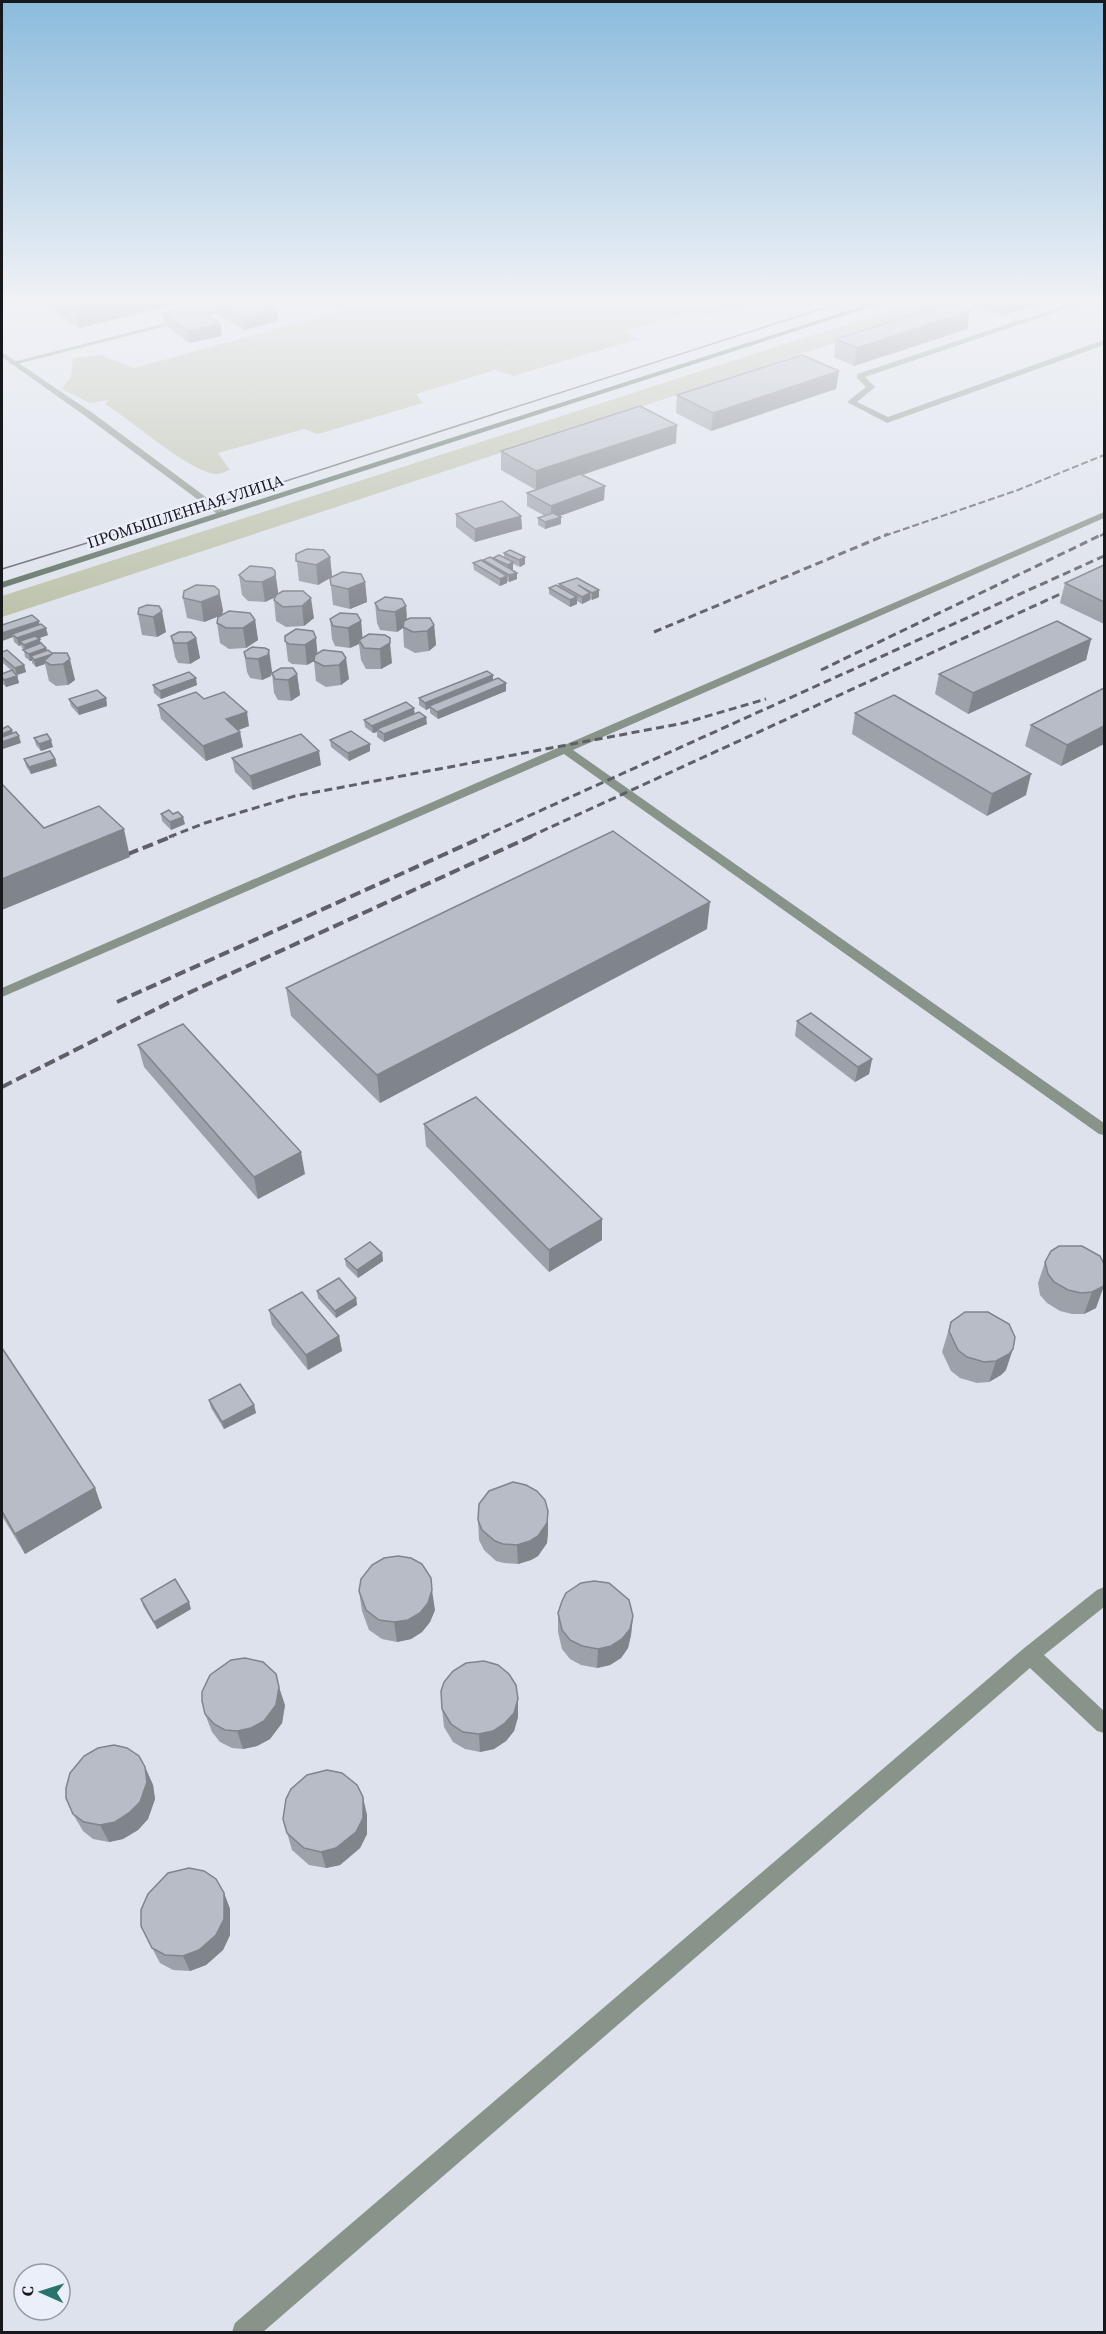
<svg xmlns="http://www.w3.org/2000/svg" width="1106" height="2334" font-family="'Source Serif 4',serif">
<style>
.green{fill:#bcc1a9}
.lines{fill:none;stroke-linecap:round;stroke-linejoin:round}
.lane{fill:#88938a;fill-rule:evenodd}
.street{fill:#88938a;fill-rule:evenodd}
.secondary{fill:#5d6e61;fill-rule:evenodd}
.tram{stroke:#5d6066;stroke-width:1.5}
.rail-far2{stroke:#5d6066;stroke-width:2;stroke-dasharray:7 3;stroke-linecap:butt}
.rail-far1{stroke:#5d6066;stroke-width:3;stroke-dasharray:8 4.5;stroke-linecap:butt}
.rail{stroke:#5d6066;stroke-width:4;stroke-dasharray:11 5;stroke-linecap:butt}
.wall{fill:#9da2aa}
.shaded-wall{fill:#80848b}
.building{fill:#b7bcc6;stroke:#80848b;stroke-width:1.5}
.labels{text-anchor:middle;dominant-baseline:central;stroke-width:5;stroke-linejoin:round;paint-order:stroke}
.far-street-label{font-size:16px;fill:#17181c;stroke:#eaeff9}
</style>
<rect width="100%" height="100%" fill="#dde2ec"/>
<g class="green">
<path d="M 382,299 L 765,299 L 710,316 L 692,312 L 624,331 L 638,339 L 513,376 L 495,370 L 416,394 L 423,403 L 318,434 L 304,429 L 218,453 L 230,470 C 226,471 221,474 217,474 C 192,474 130,419 105,404 L 109,400 L 90,403 L 62,389 L 71,377 L 73,358 L 100,355 L 135,368 Z"/>
<polygon points="925,299 968,299 2,617 2,596"/>
</g>
<g class="lines">
<g class="lane">
<polygon points="261,299 273,299 13,365 9,363"/>
<polygon points="1084,299 1095,299 865,377 875,387 857,402 888,417 1101,341 1104,341 1104,345 887,423 847,402 866,387 857,378 857,374"/>
<polygon points="1104,512 1104,518 573,750 1104,1123 1104,1135 1099,1134 564,754 2,997 2,988"/>
<polygon points="1104,1587 1104,1607 1044,1655 1104,1711 1104,1733 1097,1731 1030,1668 263,2332 232,2332 235,2323 1023,1649 1097,1590"/>
</g>
<polygon class="street" points="2,352 94,414 226,512 226,516 220,516 88,418 2,357"/>
<polygon class="secondary" points="884,299 895,299 2,588 2,582"/>
<polyline class="tram" points="2,569 211,505 852,299"/>
<g class="rail-far2">
<polyline points="884,536 1018,490 1104,455"/>
<polyline points="1100,536 1104,534"/>
</g>
<g class="rail-far1">
<polyline points="654,632 888,534"/>
<polyline points="821,670 1103,534"/>
<polyline points="169,837 205,823 295,796 684,723 766,699"/>
<polyline points="482,837 1104,556"/>
<polyline points="529,837 1104,574"/>
</g>
<g class="rail">
<polyline points="113,860 173,836"/>
<polyline points="117,1002 485,836"/>
<polyline points="2,1087 184,995 532,836"/>
</g>
</g>
<g class="wall">
<polygon points="38,299 198,299 79,328"/>
<polygon points="981,299 1053,299 1001,316 979,308"/>
<polygon points="214,302 277,310 278,321 244,330 216,313"/>
<polygon points="970,311 967,329 854,366 834,357 836,339"/>
<polygon points="163,313 220,324 222,336 189,343 165,325"/>
<polygon points="839,371 836,389 711,431 676,413 677,395"/>
<polygon points="676,443 583,475 604,500 560,516 561,524 545,529 538,525 538,518 545,516 527,506 527,493 536,490 501,470 501,451"/>
<polygon points="456,514 521,516 522,529 475,542 456,527"/>
<polygon points="504,553 525,557 525,564 520,567 513,564 513,569 512,570 517,579 509,582 507,581 507,583 500,586 474,570 473,563 483,561 483,560 493,559 493,558 504,558"/>
<polygon points="296,554 330,557 332,576 365,582 367,602 350,609 333,605 330,578 318,585 299,581"/>
<polygon points="1104,560 1104,624 1060,603 1065,583 1104,565"/>
<polygon points="275,571 278,594 303,591 314,618 304,626 286,627 276,621 274,600 275,597 265,602 248,601 242,595 239,575"/>
<polygon points="559,584 599,590 599,597 592,600 590,599 590,600 582,604 577,601 577,604 570,607 549,594 549,588 559,587"/>
<polygon points="196,585 223,610 222,615 255,620 258,640 246,648 229,649 220,643 217,623 219,616 204,622 187,618 183,598"/>
<polygon points="375,603 406,606 407,619 434,625 436,645 429,651 415,653 404,647 403,628 397,632 380,630 377,623"/>
<polygon points="147,605 166,632 157,637 142,635 138,614"/>
<polygon points="330,619 361,621 362,638 369,634 392,663 381,669 366,669 361,660 359,644 350,648 335,646 332,639"/>
<polygon points="39,621 39,624 48,635 38,638 41,643 46,648 47,651 52,654 67,653 75,680 68,685 56,686 49,681 45,664 36,667 32,663 32,661 30,661 25,657 24,650 22,648 21,645 19,646 14,642 13,637 2,641"/>
<polygon points="296,629 318,654 342,652 349,679 341,685 326,687 316,681 314,661 307,665 292,664 288,661 285,636"/>
<polygon points="171,636 196,638 200,658 190,664 178,663 175,657"/>
<polygon points="1091,639 1086,660 968,714 935,694 939,674"/>
<polygon points="252,647 272,671 272,673 297,674 300,695 291,701 278,700 274,693 272,673 271,676 262,680 250,678 247,672 244,652"/>
<polygon points="2,652 24,665 26,672 17,675 19,683 6,687 2,683 2,674 12,671 2,662"/>
<polygon points="493,675 493,680 506,691 438,719 430,713 430,708 426,710 419,705 419,698"/>
<polygon points="153,685 197,685 161,699 154,693"/>
<polygon points="1104,688 1104,744 1061,766 1025,746 1031,725"/>
<polygon points="106,698 107,706 79,715 71,706 69,699"/>
<polygon points="204,699 249,726 238,730 240,732 243,747 206,761 161,719 158,705"/>
<polygon points="414,708 414,714 427,724 384,742 377,737 377,732 373,733 365,727 364,720"/>
<polygon points="855,713 1026,795 987,816 852,734"/>
<polygon points="34,738 53,747 41,751 36,745"/>
<polygon points="330,740 370,744 370,751 349,761 331,747"/>
<polygon points="232,758 321,765 253,790 235,772"/>
<polygon points="24,759 55,759 57,766 31,774 26,766"/>
<polygon points="161,814 185,824 171,830 162,821"/>
<polygon points="707,929 380,1103 291,1016 286,988"/>
<polygon points="797,1021 872,1059 869,1074 855,1082 795,1036"/>
<polygon points="138,1045 305,1174 258,1199 144,1067"/>
<polygon points="424,1124 602,1240 549,1272 426,1146"/>
<polygon points="1082,1246 1096,1308 1084,1314 1072,1314 1060,1311 1047,1303 1040,1295 1038,1283 1045,1262"/>
<polygon points="382,1253 383,1261 358,1278 346,1266 345,1259"/>
<polygon points="317,1291 356,1298 357,1305 336,1318 318,1298"/>
<polygon points="269,1310 339,1336 342,1351 308,1370 272,1325"/>
<polygon points="965,1312 1006,1370 1001,1375 989,1382 977,1383 960,1378 951,1371 942,1352 951,1322"/>
<polygon points="2,1348 95,1488 102,1508 25,1554 2,1516"/>
<polygon points="209,1400 254,1405 256,1413 224,1429 211,1408"/>
<polygon points="478,1520 548,1531 547,1543 538,1556 531,1560 518,1564 504,1563 496,1561 484,1550 479,1540"/>
<polygon points="359,1591 435,1610 430,1622 422,1632 411,1639 397,1642 382,1639 369,1630 362,1611"/>
<polygon points="141,1599 191,1609 157,1629 143,1606"/>
<polygon points="558,1613 633,1616 631,1635 628,1648 621,1658 610,1665 597,1668 581,1665 570,1659 562,1649 558,1632"/>
<polygon points="285,1705 282,1723 270,1739 257,1746 243,1749 232,1748 220,1742 212,1732 205,1714"/>
<polygon points="442,1709 518,1717 514,1731 506,1741 494,1749 480,1752 465,1749 453,1742 444,1727"/>
<polygon points="145,1767 153,1785 155,1799 148,1819 138,1830 123,1839 109,1842 93,1839 83,1831 73,1814"/>
<polygon points="367,1815 367,1834 360,1848 340,1865 326,1868 309,1865 292,1850 283,1819"/>
<polygon points="224,1893 230,1909 230,1935 223,1950 206,1965 190,1971 173,1970 160,1963 152,1948"/>
</g>
<g class="shaded-wall">
<polygon points="103,299 198,299 79,328 75,306"/>
<polygon points="1020,299 1053,299 1001,316 1003,304"/>
<polygon points="277,310 278,321 244,330 242,318"/>
<polygon points="970,311 967,329 854,366 857,348"/>
<polygon points="220,324 222,336 189,343 188,331"/>
<polygon points="839,371 836,389 711,431 713,413"/>
<polygon points="677,425 676,443 536,490 536,471"/>
<polygon points="605,486 604,500 551,519 551,506"/>
<polygon points="521,516 522,529 475,542 475,529"/>
<polygon points="561,517 561,524 545,529 545,522"/>
<polygon points="330,557 332,577 318,585 316,565"/>
<polygon points="525,557 525,564 520,567 519,560"/>
<polygon points="513,562 513,569 508,572 508,565"/>
<polygon points="275,571 278,591 278,596 265,602 262,582"/>
<polygon points="517,573 517,579 509,582 509,575"/>
<polygon points="507,576 507,583 500,586 500,579"/>
<polygon points="365,582 367,602 350,609 348,589"/>
<polygon points="219,590 223,610 222,615 204,622 201,602"/>
<polygon points="599,590 599,597 592,600 592,593"/>
<polygon points="590,593 590,600 582,604 582,597"/>
<polygon points="577,597 577,604 570,607 570,600"/>
<polygon points="311,598 314,618 304,626 302,606"/>
<polygon points="406,606 407,626 403,627 403,628 397,632 395,612"/>
<polygon points="162,611 166,632 157,637 153,617"/>
<polygon points="255,620 258,640 246,648 243,628"/>
<polygon points="39,621 40,628 12,634 13,637 2,641 2,633"/>
<polygon points="361,621 363,642 359,640 359,644 350,648 348,628"/>
<polygon points="434,625 436,645 429,651 427,631"/>
<polygon points="46,628 48,635 23,644 20,641 21,645 19,646 17,638"/>
<polygon points="196,638 200,658 190,664 187,643"/>
<polygon points="316,638 318,659 307,665 305,645"/>
<polygon points="40,639 41,647 26,652 24,645"/>
<polygon points="1091,639 1086,660 968,714 973,693"/>
<polygon points="390,643 392,663 381,669 380,649"/>
<polygon points="46,648 48,655 31,656 32,661 30,661 29,654"/>
<polygon points="269,650 272,671 271,676 262,680 258,659"/>
<polygon points="53,654 44,661 45,664 36,667 34,660"/>
<polygon points="346,658 349,679 341,685 339,665"/>
<polygon points="70,659 75,680 68,685 63,664"/>
<polygon points="24,665 26,672 17,675 15,668"/>
<polygon points="297,674 300,695 291,701 288,680"/>
<polygon points="493,675 493,682 429,706 430,708 426,710 425,703"/>
<polygon points="17,676 19,683 6,687 4,680"/>
<polygon points="196,678 197,685 161,699 160,691"/>
<polygon points="506,683 506,691 438,719 437,712"/>
<polygon points="106,698 107,706 79,715 77,708"/>
<polygon points="414,708 415,716 377,729 377,732 373,733 372,726"/>
<polygon points="247,712 249,726 228,734 226,719"/>
<polygon points="426,717 427,724 384,742 384,734"/>
<polygon points="1104,726 1104,744 1061,766 1067,745"/>
<polygon points="12,730 14,738 19,736 21,743 3,749 2,744 2,734"/>
<polygon points="240,732 243,747 206,761 203,746"/>
<polygon points="51,740 53,747 41,751 39,744"/>
<polygon points="370,744 370,751 349,761 348,753"/>
<polygon points="319,751 321,765 253,790 250,776"/>
<polygon points="55,759 57,766 31,774 29,767"/>
<polygon points="1031,774 1026,795 987,816 992,794"/>
<polygon points="183,817 185,824 171,830 170,822"/>
<polygon points="124,829 130,857 2,910 2,879"/>
<polygon points="710,902 707,929 380,1103 377,1075"/>
<polygon points="872,1059 869,1074 855,1082 858,1067"/>
<polygon points="301,1152 305,1174 258,1199 254,1177"/>
<polygon points="602,1219 602,1240 549,1272 549,1250"/>
<polygon points="382,1253 383,1261 358,1278 357,1270"/>
<polygon points="1104,1286 1096,1308 1084,1314 1092,1292"/>
<polygon points="356,1298 357,1305 336,1318 335,1311"/>
<polygon points="339,1336 342,1351 308,1370 306,1355"/>
<polygon points="1013,1349 1006,1370 1001,1375 989,1382 996,1361"/>
<polygon points="254,1405 256,1413 224,1429 222,1422"/>
<polygon points="95,1488 102,1508 25,1554 15,1534"/>
<polygon points="548,1511 548,1531 547,1543 538,1556 531,1560 518,1564 517,1545"/>
<polygon points="432,1590 435,1610 430,1622 422,1632 411,1639 397,1642 394,1622"/>
<polygon points="189,1602 191,1609 157,1629 154,1622"/>
<polygon points="633,1616 631,1635 628,1648 621,1658 610,1665 597,1668 598,1649"/>
<polygon points="279,1687 285,1705 282,1723 270,1739 257,1746 243,1749 237,1731"/>
<polygon points="518,1699 518,1717 514,1731 506,1741 494,1749 480,1752 479,1734"/>
<polygon points="145,1767 153,1785 155,1799 148,1819 138,1830 123,1839 109,1842 100,1825"/>
<polygon points="363,1797 367,1815 367,1834 360,1848 340,1865 326,1868 321,1852"/>
<polygon points="224,1893 230,1909 230,1935 223,1950 206,1965 190,1971 183,1956"/>
</g>
<g class="building">
<polygon points="65,299 103,299 75,306"/>
<polygon points="225,299 258,299 277,310 242,318 214,302"/>
<polygon points="989,299 1020,299 1003,304"/>
<polygon points="949,303 970,311 857,348 836,339"/>
<polygon points="195,306 220,324 188,331 163,313"/>
<polygon points="802,355 839,371 713,413 677,395"/>
<polygon points="640,406 677,425 536,471 501,451"/>
<polygon points="580,474 605,486 551,506 527,493"/>
<polygon points="502,501 521,516 475,529 456,514"/>
<polygon points="553,513 561,517 545,522 538,518"/>
<polygon points="307,549 324,550 330,557 316,565 296,561 296,554"/>
<polygon points="510,550 525,557 519,560 504,553"/>
<polygon points="499,555 513,562 508,565 493,558"/>
<polygon points="490,557 517,573 509,575 483,560"/>
<polygon points="481,560 507,576 500,579 473,563"/>
<polygon points="1104,565 1104,602 1065,583"/>
<polygon points="250,566 272,568 275,571 275,576 262,582 245,581 239,575"/>
<polygon points="342,572 361,574 365,582 348,589 331,585 330,578"/>
<polygon points="577,578 599,590 592,593 578,585 590,593 582,597 559,584"/>
<polygon points="196,585 214,586 219,590 219,595 201,602 183,598 184,591"/>
<polygon points="556,585 577,597 570,600 549,588"/>
<polygon points="283,591 303,591 311,598 302,606 283,607 274,600 276,595"/>
<polygon points="385,597 402,599 406,606 395,612 379,610 375,603"/>
<polygon points="147,605 159,606 162,611 153,617 138,614 139,608"/>
<polygon points="229,611 250,613 255,620 243,628 226,628 217,623 218,617"/>
<polygon points="340,613 357,614 361,621 348,628 333,626 330,619"/>
<polygon points="32,615 39,621 2,633 2,625"/>
<polygon points="410,618 430,618 434,625 427,631 413,632 403,627 404,621"/>
<polygon points="1057,621 1091,639 973,693 939,674"/>
<polygon points="41,624 46,628 17,638 12,634"/>
<polygon points="296,629 313,631 316,638 305,645 289,644 285,641 285,636"/>
<polygon points="179,632 191,632 196,638 187,643 174,643 171,636"/>
<polygon points="369,634 385,635 390,638 390,643 380,649 364,648 359,640"/>
<polygon points="35,636 40,639 24,645 20,641"/>
<polygon points="41,643 46,648 29,654 23,650"/>
<polygon points="252,647 265,648 269,650 268,655 258,659 246,658 244,652"/>
<polygon points="7,650 24,665 15,668 2,657 2,652"/>
<polygon points="48,650 53,654 34,660 31,656"/>
<polygon points="323,650 342,652 346,658 339,665 324,666 314,661 315,655"/>
<polygon points="53,653 67,653 70,659 63,664 51,665 44,661"/>
<polygon points="281,668 293,668 297,674 288,680 275,679 272,673"/>
<polygon points="12,670 17,676 4,680 2,677 2,674"/>
<polygon points="487,671 493,675 425,703 419,698"/>
<polygon points="189,672 196,678 160,691 153,685"/>
<polygon points="498,678 506,683 437,712 429,706"/>
<polygon points="1104,688 1104,726 1067,745 1031,725"/>
<polygon points="97,690 106,698 77,708 69,699"/>
<polygon points="196,692 204,699 224,692 247,712 226,719 240,732 203,746 158,705"/>
<polygon points="894,695 1031,774 992,794 855,713"/>
<polygon points="406,702 414,708 372,726 364,720"/>
<polygon points="419,712 426,717 384,734 377,729"/>
<polygon points="8,726 12,730 2,734 2,729"/>
<polygon points="351,731 370,744 348,753 330,740"/>
<polygon points="16,732 19,736 2,742 2,737"/>
<polygon points="47,734 51,740 39,744 34,738"/>
<polygon points="301,734 319,751 250,776 232,758"/>
<polygon points="50,751 55,759 29,767 24,759"/>
<polygon points="2,784 44,828 99,806 124,829 2,879"/>
<polygon points="169,810 173,814 178,812 183,817 170,822 161,814"/>
<polygon points="613,831 710,902 377,1075 286,988"/>
<polygon points="811,1013 872,1059 858,1067 797,1021"/>
<polygon points="183,1024 301,1152 254,1177 138,1045"/>
<polygon points="476,1097 602,1219 549,1250 424,1124"/>
<polygon points="370,1242 382,1253 357,1270 345,1259"/>
<polygon points="1059,1246 1082,1246 1100,1256 1104,1264 1104,1286 1092,1292 1081,1293 1068,1290 1054,1282 1048,1274 1045,1262 1051,1251"/>
<polygon points="339,1278 356,1298 335,1311 317,1291"/>
<polygon points="302,1292 339,1336 306,1355 269,1310"/>
<polygon points="965,1312 988,1312 1009,1324 1015,1337 1013,1349 1009,1354 996,1361 984,1362 967,1357 958,1350 949,1331 951,1322"/>
<polygon points="2,1348 95,1488 15,1534 2,1511"/>
<polygon points="240,1384 254,1405 222,1422 209,1400"/>
<polygon points="513,1482 526,1485 537,1491 545,1500 548,1511 547,1523 538,1536 530,1541 517,1545 503,1544 495,1541 482,1530 478,1520 479,1504 489,1491"/>
<polygon points="398,1556 411,1558 422,1564 431,1578 432,1590 428,1603 420,1613 408,1620 394,1622 379,1620 366,1610 359,1591 361,1579 372,1565 384,1558"/>
<polygon points="175,1579 189,1602 154,1622 141,1599"/>
<polygon points="594,1581 609,1583 629,1600 633,1616 630,1629 622,1639 611,1646 598,1649 582,1646 570,1640 562,1630 558,1613 562,1601 566,1593 581,1583"/>
<polygon points="245,1658 263,1662 276,1674 279,1687 276,1705 264,1721 251,1728 237,1731 225,1730 214,1724 205,1714 202,1701 202,1692 210,1675 231,1660"/>
<polygon points="484,1661 498,1665 509,1674 516,1685 518,1699 514,1713 505,1723 493,1731 479,1734 463,1732 451,1724 442,1709 441,1691 444,1682 453,1671 466,1663"/>
<polygon points="114,1745 127,1748 139,1756 145,1767 147,1782 140,1802 129,1813 115,1822 100,1825 84,1822 73,1814 66,1798 66,1788 70,1773 84,1756 98,1748"/>
<polygon points="327,1770 342,1773 357,1785 363,1797 363,1818 356,1832 336,1848 321,1852 304,1848 287,1833 283,1819 286,1799 291,1789 307,1775"/>
<polygon points="189,1868 204,1871 216,1879 224,1893 224,1919 216,1935 199,1950 183,1956 165,1955 152,1948 141,1926 141,1910 148,1894 168,1873"/>
</g>
<linearGradient id="sky" x2="0" y2="1"><stop stop-color="#8bbbdd"/><stop offset="0.48" stop-color="#f0f2f6"/><stop offset="1" stop-color="#f0f2f6" stop-opacity="0"/></linearGradient>
<rect width="1106" height="626" fill="url(#sky)"/>
<g class="labels">
<g class="far-street-label">
<text transform="translate(185 511) rotate(-18)">ПРОМЫШЛЕННАЯ УЛИЦА</text>
</g>
</g>
<rect width="1106" height="2334" fill="none" stroke="#17181c" stroke-width="6"/>
<g transform="translate(42 2292) rotate(273)"><circle r="28" fill="#eaeff9" stroke="#9699a1" stroke-width="1.5"/>
<path d="M0-4.5L10 22L0 15L-10 22Z" fill="#2a726c"/>
<text y="-9" font-size="16" font-weight="bold" text-anchor="middle" fill="#17181c">С</text>
</g>
</svg>
